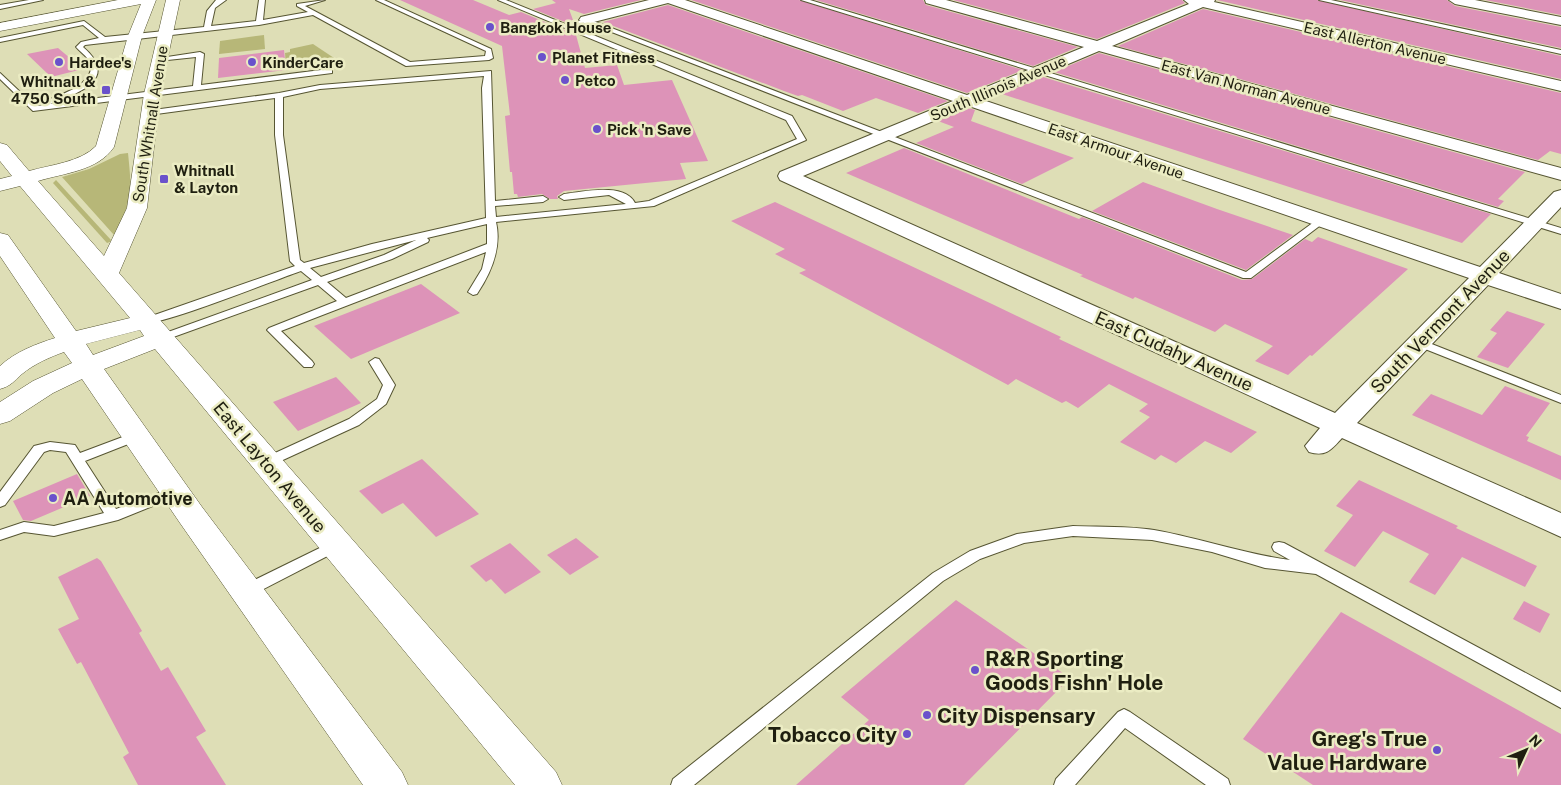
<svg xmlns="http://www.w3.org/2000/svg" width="1561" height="785" font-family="'Public Sans',sans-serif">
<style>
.green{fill:#b7b778}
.building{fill:#dd93b8}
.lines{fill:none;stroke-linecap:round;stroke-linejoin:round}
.lane-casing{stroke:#565532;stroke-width:2}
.street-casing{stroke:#565532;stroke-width:2}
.secondary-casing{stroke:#565532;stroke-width:1}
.lane{fill:#fff;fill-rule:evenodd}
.street{fill:#fff;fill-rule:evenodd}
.secondary{fill:#fff;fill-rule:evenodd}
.poi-dot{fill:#6a51cb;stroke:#ebecc3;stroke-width:2}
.labels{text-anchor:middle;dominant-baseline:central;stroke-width:5;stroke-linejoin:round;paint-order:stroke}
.far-poi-label{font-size:15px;font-weight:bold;fill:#1f1f10;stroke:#ebecc3;text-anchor:start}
.far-street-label{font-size:15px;fill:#1f1f10;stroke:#ebecc3}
.street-label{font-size:18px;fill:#1f1f10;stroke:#ebecc3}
.poi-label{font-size:18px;font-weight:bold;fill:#1f1f10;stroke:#ebecc3;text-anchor:start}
.near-poi-label{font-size:21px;font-weight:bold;fill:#1f1f10;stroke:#ebecc3;text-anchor:start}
</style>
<rect width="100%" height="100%" fill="#dedeb6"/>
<g class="green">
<polygon points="264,35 265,49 219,54 220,41"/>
<polygon points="313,44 340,62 301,67 301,64 286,66 285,53 290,52 290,49"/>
<path d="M 128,153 C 132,193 133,199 114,235 L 62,177 L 89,169 L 120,154 Z"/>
<polygon points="56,180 111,240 110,242 107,243 53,183"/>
</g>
<g class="building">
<polygon points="400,0 473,0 509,15 521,12 576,35 585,68 617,65 624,85 672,80 708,161 680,163 686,179 564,191 557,196 558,199 550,199 542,194 518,197 517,194 514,194 512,172 510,172 505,116 510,115 502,46"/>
<polygon points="552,0 641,0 584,14 569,9 573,20 565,22 533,9 556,3"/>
<polygon points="691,0 799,0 1023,70 967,93"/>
<polygon points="816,0 923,0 926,5 1078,47 1033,66"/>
<polygon points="953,0 1182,0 1185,3 1097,39"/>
<polygon points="1217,0 1317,0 1561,56 1561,79"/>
<polygon points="1340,0 1447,0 1455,6 1561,27 1561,48"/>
<polygon points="1485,0 1561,0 1561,15"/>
<polygon points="668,5 948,101 918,113 876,98 843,111 802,95 798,96 784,91 603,22"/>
<polygon points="1203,9 1561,93 1561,154 1550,151 1538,160 1118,46"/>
<polygon points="58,48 83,69 51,77 27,54"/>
<polygon points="284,50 286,70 218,78 219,58"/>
<polygon points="1099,53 1525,172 1498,199 1504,201 1498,207 1054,72"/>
<polygon points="1043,77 1491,214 1462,243 1002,94"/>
<polygon points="969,108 975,110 971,121 1074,158 1022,184 916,143 954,127 938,121"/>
<polygon points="904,148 1079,219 1082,217 1242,280 1252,279 1305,239 1312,242 1318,237 1408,269 1312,356 1310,355 1288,375 1255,361 1273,346 1225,324 1215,332 1135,297 1133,299 1080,276 1083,275 846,173"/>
<polygon points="1143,182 1217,209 1293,235 1246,270 1092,211"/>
<polygon points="775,202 992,304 1061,337 1059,339 1257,432 1231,453 1205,441 1176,463 1161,455 1155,460 1120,442 1150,417 1139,411 1148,404 1109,384 1078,408 1066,401 1062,403 1016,379 1008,385 799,273 806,270 775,254 785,249 731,221"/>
<polygon points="421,284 460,313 351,359 314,326"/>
<polygon points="1507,311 1545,324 1508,368 1477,357 1497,333 1490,330"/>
<polygon points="336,377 361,403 298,431 273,402"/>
<polygon points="1505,386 1550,403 1526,436 1529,437 1527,441 1561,456 1561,480 1412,415 1431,394 1482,415"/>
<polygon points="422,459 479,514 436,537 403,503 382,514 359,491"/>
<polygon points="77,474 90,496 31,521 23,520 13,501"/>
<polygon points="1359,480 1458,526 1456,528 1537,566 1525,587 1462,557 1435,595 1409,582 1429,554 1383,531 1355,567 1324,551 1353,515 1336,506"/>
<polygon points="576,538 599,557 570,575 547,555"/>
<polygon points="510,543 541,572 505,594 491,579 486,582 470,566"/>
<polygon points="97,558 101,561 142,631 139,633 161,671 168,667 206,731 196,737 226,785 138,785 123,757 129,753 81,662 77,664 58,629 79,619 58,577"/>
<polygon points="956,600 1070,678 964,785 796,785 869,720 841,697"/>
<polygon points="1524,601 1550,614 1540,633 1513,619"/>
<polygon points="1341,612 1561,734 1561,785 1313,785 1243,739"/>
</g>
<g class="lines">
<g class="lane-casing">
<g id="lane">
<polygon points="29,0 43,0 0,9 0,5"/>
<path d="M 216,0 L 226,0 L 215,8 L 211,26 L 256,21 L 259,0 L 265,0 L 263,20 L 308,12 L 297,6 L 297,4 L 325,0 L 305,6 L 410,62 L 485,56 L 486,51 L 376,0 L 384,0 L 491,49 L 493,58 L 489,60 L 406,66 L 313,15 L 259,25 L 85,45 L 83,47 C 120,79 79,93 50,104 L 193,86 L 196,57 L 158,61 L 154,59 L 200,52 L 204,54 L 201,85 L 329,69 L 332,69 L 332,73 L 33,111 L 0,79 L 0,73 L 35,106 L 46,105 L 43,103 L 44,101 C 58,96 100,83 89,61 C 87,56 80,52 76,47 L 81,42 L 99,38 L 83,25 L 0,42 L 0,38 L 84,21 L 105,37 L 204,27 L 207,11 Z"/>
<path d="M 498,0 L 506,0 L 565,24 L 588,19 L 1246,272 L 1318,219 L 1324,219 L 1326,221 L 1251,278 L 1243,278 L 586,22 L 571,26 L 792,116 L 806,140 L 654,206 L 496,222 C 502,248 491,273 477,294 L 473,295 L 468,292 L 482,269 L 486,252 L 281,331 L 312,361 L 314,364 L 312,367 L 304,367 L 267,330 L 269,328 L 337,301 L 318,285 L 165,340 L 157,340 L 155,338 L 157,336 L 312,280 L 301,271 C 277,279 159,327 143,323 L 141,321 L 143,319 L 295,266 L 290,261 L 275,135 L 275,98 L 149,115 L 145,113 L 146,111 L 279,93 L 320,85 L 491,71 L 495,201 L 543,196 L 548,199 L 543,202 L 495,206 L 496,217 L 626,204 L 609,195 L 564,200 L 559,197 L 564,194 C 583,192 624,182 635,203 L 649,201 L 797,139 L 786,120 ZM 484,76 L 482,88 L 486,218 L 372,244 L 304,263 L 300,260 L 283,135 L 283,97 L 320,89 ZM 487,224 L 487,244 L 346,298 L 327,282 L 392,259 L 428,242 L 429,240 L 427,238 ZM 416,240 L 384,255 L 321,277 L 310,268 Z"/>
<polygon points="801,0 810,0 1561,228 1561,234"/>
<polygon points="1319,0 1331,0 1561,50 1561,54"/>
<polygon points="1419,339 1561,395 1561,403 1415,345 1413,343"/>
<polygon points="375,358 379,359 395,385 386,404 359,425 272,465 262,465 260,462 262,459 349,419 377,399 383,385 369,362"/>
<polygon points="136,432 143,436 141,439 85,461 116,509 175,487 180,489 182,492 180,495 118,520 54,536 24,532 0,540 0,530 24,522 54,526 104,513 66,452 50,450 44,452 5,505 0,507 0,492 34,446 50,442 75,445 80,453"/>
<path d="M 1073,526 C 1100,527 1128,526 1154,530 C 1200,538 1244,554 1290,560 L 1274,551 L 1272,547 L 1274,543 L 1279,542 L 1284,543 L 1561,692 L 1561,708 L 1316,574 L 1265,568 L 1212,552 L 1152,540 L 1073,536 L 1024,543 L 980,559 L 943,581 L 694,785 L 671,785 L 673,779 L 933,573 L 970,551 L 1017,534 Z"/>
<polygon points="336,540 341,541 343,545 341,549 252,595 246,597 240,595 238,591 240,587"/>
<polygon points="1124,709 1130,712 1228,779 1230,785 1206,785 1125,728 1075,785 1054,785 1056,779 1118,712"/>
</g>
</g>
<g class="street-casing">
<g id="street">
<path d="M 649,0 L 685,0 L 967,95 L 1084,47 L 926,3 L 925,0 L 946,0 L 1097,41 L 1189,4 L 1184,0 L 1215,0 L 1214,2 L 1561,81 L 1561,91 L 1203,7 L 1112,46 L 1561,168 L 1561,180 L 1099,51 L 983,100 L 1480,267 L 1554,192 L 1561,190 L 1561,207 L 1499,273 L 1561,294 L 1561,309 L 1488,285 L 1357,423 L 1561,513 L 1561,537 L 1342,438 C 1331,450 1326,457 1309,452 L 1305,446 L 1320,428 L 780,180 L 778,176 L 780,172 L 953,101 L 668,3 L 586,24 L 579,20 L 581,17 ZM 969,106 L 1469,278 L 1335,413 L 803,176 Z"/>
<polygon points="1449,0 1475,0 1561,17 1561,25 1455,4"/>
</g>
</g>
<g class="secondary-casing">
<path id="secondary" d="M 118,0 L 156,0 L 142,36 L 114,147 C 98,171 64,173 38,181 L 104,256 L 127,208 L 144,94 L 166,0 L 180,0 L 160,94 L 147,208 L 119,273 L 556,772 L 562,785 L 515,785 L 155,349 L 104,369 L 202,507 L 402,772 L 408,785 L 363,785 L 180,523 L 82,379 L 53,393 L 10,421 L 0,424 L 0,402 L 33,381 L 72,363 L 64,352 C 50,357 34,364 22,374 C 14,381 11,386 0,389 L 0,366 C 15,352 36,344 55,338 L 0,256 L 0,233 L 8,235 L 76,331 L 130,318 L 20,186 L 0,191 L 0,179 L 12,176 L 0,161 L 0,143 L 7,145 L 29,171 C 50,165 81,162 96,146 L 128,36 L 141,4 L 0,31 L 0,23 ZM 140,330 L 144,336 L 93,355 L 86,344 Z"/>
</g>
<use href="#lane" class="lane"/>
<use href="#street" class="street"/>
<use href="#secondary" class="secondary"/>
</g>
<g class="poi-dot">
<circle cx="490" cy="27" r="5"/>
<circle cx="542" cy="57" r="5"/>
<circle cx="59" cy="62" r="5"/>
<circle cx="252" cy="62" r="5"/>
<circle cx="565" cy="80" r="5"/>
<rect x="101" y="85" width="10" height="10" rx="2.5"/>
<circle cx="597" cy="129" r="5"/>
<rect x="159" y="174" width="10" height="10" rx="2.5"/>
<circle cx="53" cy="498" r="5"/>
<circle cx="975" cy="670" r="5"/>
<circle cx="927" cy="715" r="5"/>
<circle cx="907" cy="734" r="5"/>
<circle cx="1437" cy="750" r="5"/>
</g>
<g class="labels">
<g class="far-poi-label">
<text x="500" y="27">Bangkok House</text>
<text x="552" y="57">Planet Fitness</text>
<text x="69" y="62">Hardee's</text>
<text x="262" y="62">KinderCare</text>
<text x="575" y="80">Petco</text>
<text x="96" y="81" text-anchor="end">Whitnall &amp;<tspan x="96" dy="17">4750 South</tspan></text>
<text x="607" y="129">Pick 'n Save</text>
<text x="174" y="170">Whitnall<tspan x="174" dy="17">&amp; Layton</tspan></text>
</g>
<g class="far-street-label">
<text transform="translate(1375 43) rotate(13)">East Allerton Avenue</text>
<text transform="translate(1246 87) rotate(15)">East Van Norman Avenue</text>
<text transform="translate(998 88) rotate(-23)">South Illinois Avenue</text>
<text transform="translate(150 124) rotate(-81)">South Whitnall Avenue</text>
<text transform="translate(1116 151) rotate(19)">East Armour Avenue</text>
</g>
<g class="street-label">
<text transform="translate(1440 321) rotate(-46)">South Vermont Avenue</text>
<text transform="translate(1174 351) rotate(24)">East Cudahy Avenue</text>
<text transform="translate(270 467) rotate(50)">East Layton Avenue</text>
</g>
<g class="poi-label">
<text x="63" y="498">AA Automotive</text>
</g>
<g class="near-poi-label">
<text x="985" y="658">R&amp;R Sporting<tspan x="985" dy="24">Goods Fishn' Hole</tspan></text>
<text x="937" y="715">City Dispensary</text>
<text x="897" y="734" text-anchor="end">Tobacco City</text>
<text x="1427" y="738" text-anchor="end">Greg's True<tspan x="1427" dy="24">Value Hardware</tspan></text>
</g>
</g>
<g transform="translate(1526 750) rotate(46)" stroke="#ebecc3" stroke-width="4" paint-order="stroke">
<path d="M0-4L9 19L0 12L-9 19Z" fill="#1f1f10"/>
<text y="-8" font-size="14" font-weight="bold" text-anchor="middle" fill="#1f1f10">N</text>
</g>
</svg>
